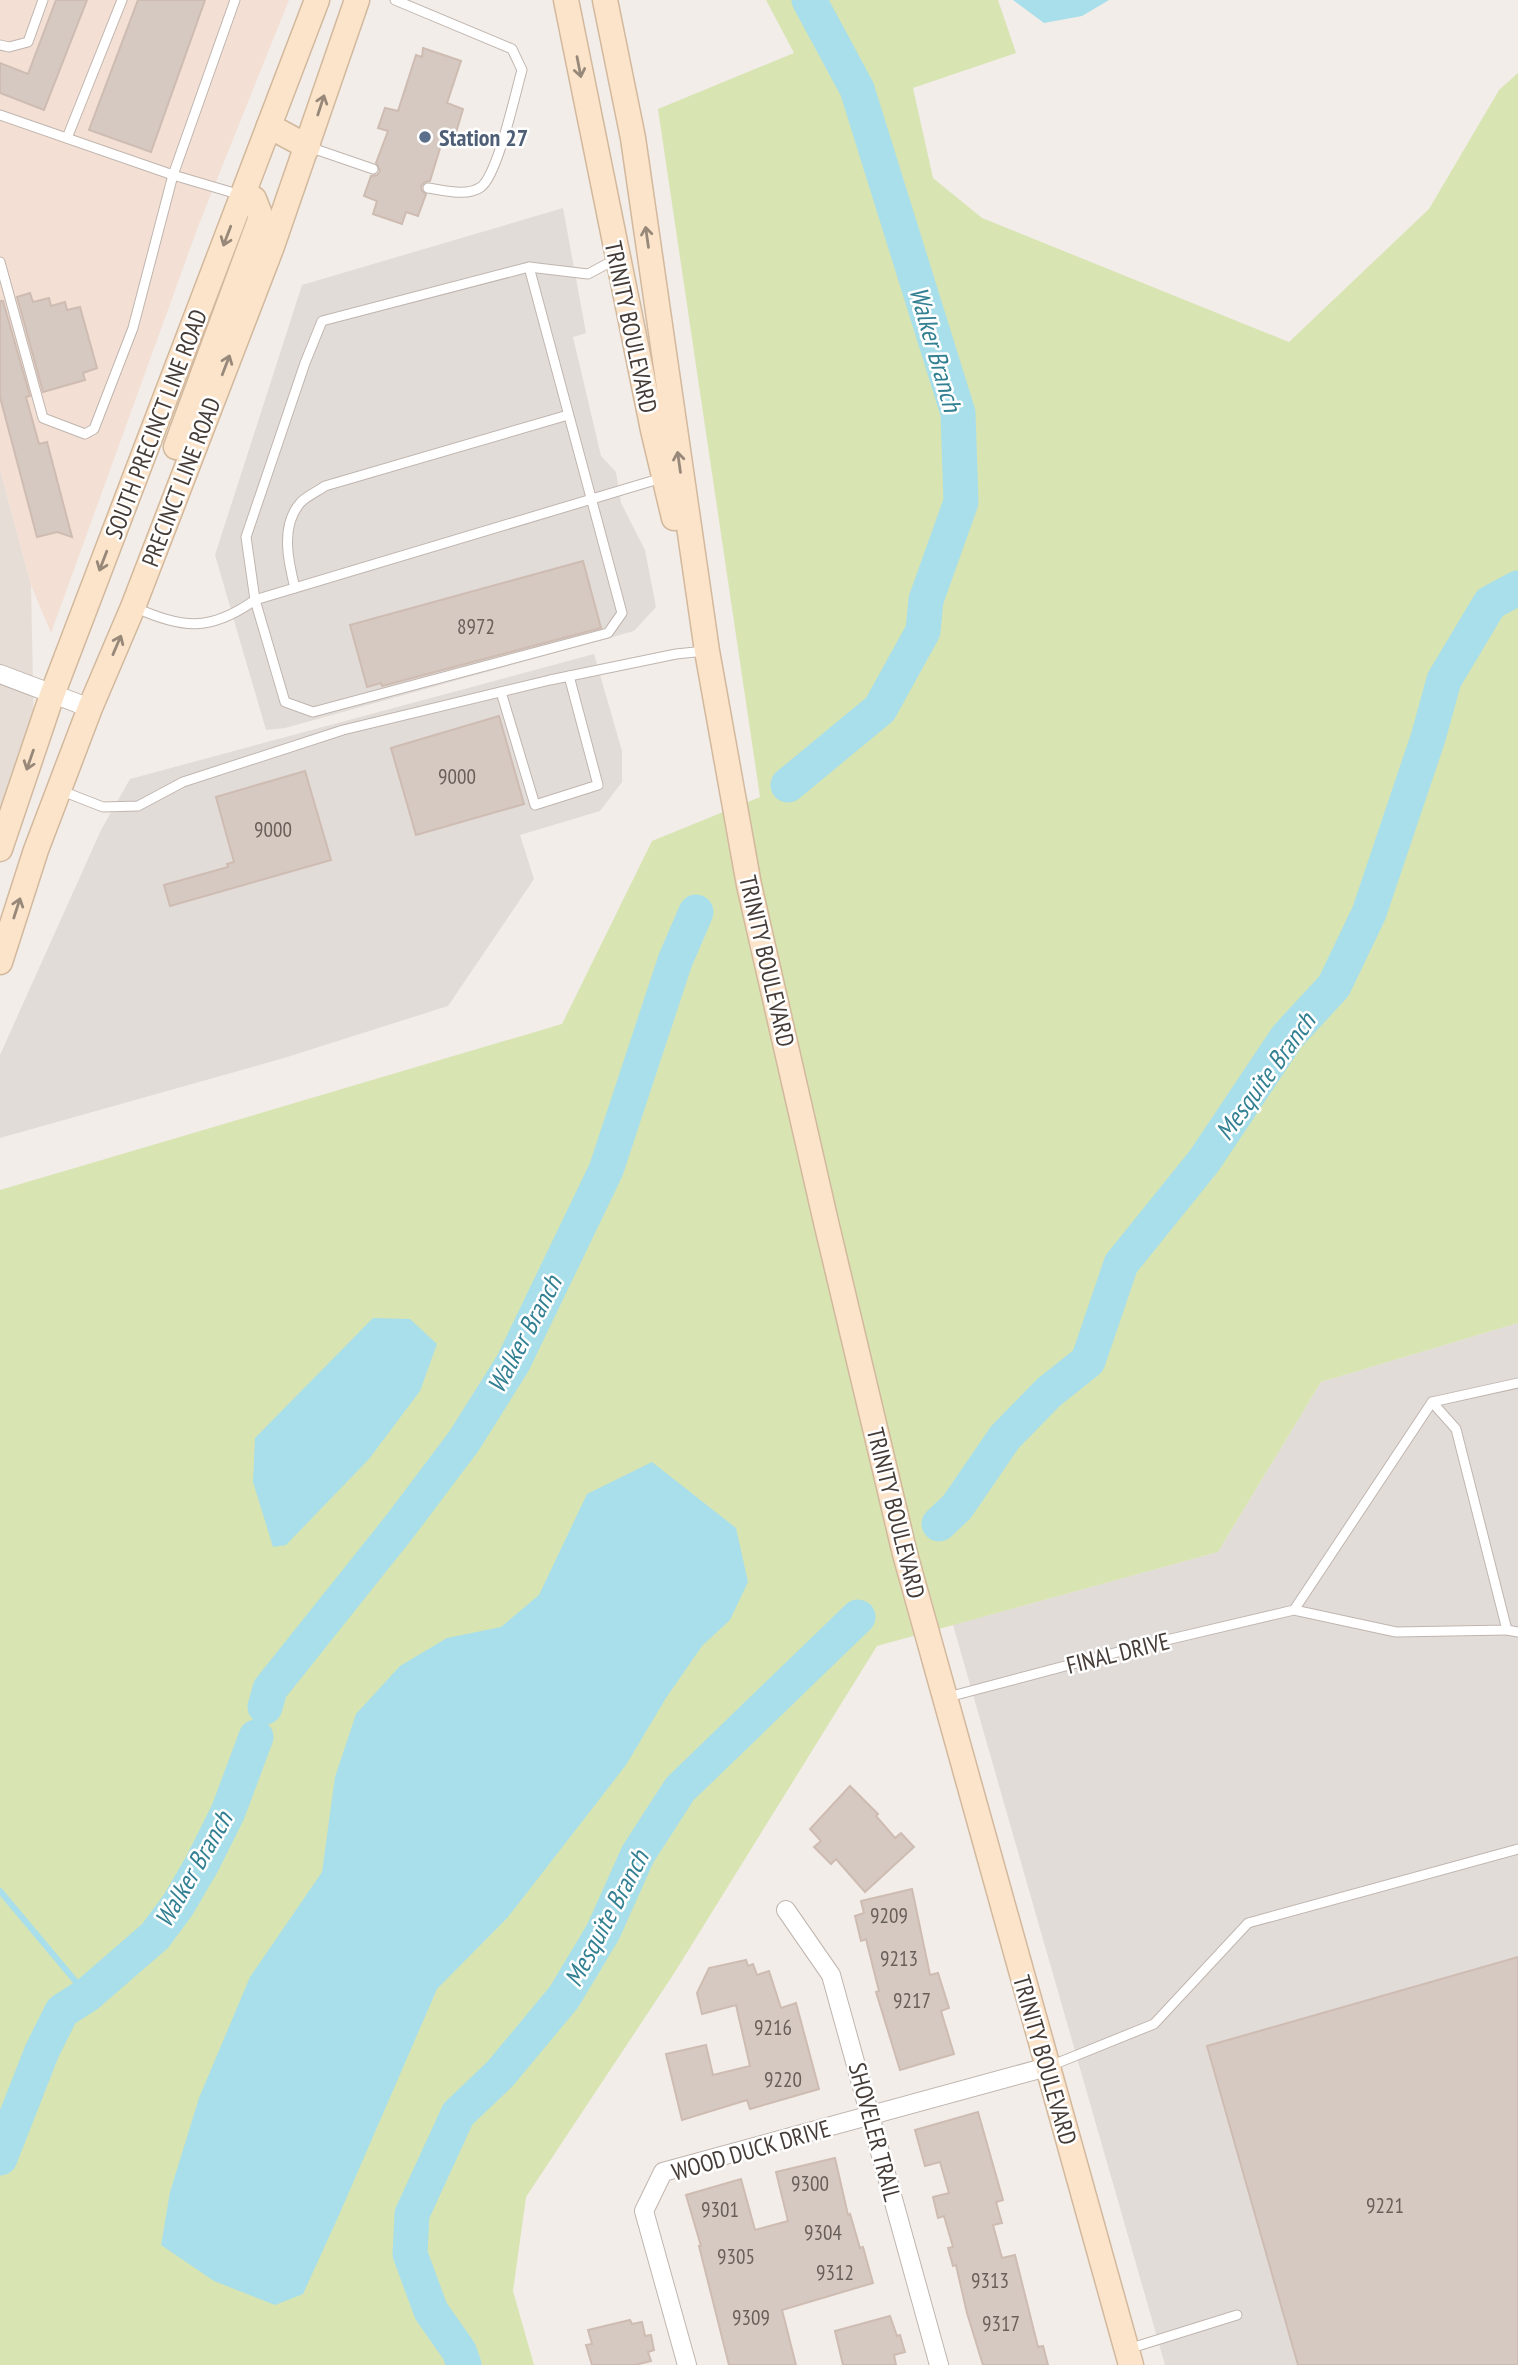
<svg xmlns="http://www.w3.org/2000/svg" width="1518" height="2365" font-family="'PT Sans Narrow',sans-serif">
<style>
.residential{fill:#e6ddd6}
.commercial{fill:#f3dfd4}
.industrial{fill:#e2dcd9}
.green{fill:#d9e4b3}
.water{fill:#a8dfeb}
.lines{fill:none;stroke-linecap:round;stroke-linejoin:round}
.stream{stroke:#a8dfeb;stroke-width:6}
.river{stroke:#a8dfeb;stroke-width:35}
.building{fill:#d6c9c1;stroke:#cebcb2;stroke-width:2}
.lane-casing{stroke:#c0b5ae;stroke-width:11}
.street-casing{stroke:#c0b5ae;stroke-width:20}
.secondary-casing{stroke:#d2b89d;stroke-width:27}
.lane{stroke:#fff;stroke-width:9}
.street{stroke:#fff;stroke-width:18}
.secondary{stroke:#fbe4ca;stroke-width:24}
.oneway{stroke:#978879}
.service-dot{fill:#5c6f8a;stroke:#fff;stroke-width:2.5}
.labels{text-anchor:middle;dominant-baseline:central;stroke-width:5;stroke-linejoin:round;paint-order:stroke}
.number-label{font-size:21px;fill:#695f5a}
.service-label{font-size:24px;font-weight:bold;fill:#4e5e75;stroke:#fff;text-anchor:start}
.street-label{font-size:24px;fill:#453c37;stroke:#fff}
.water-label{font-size:26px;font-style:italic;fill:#328092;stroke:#fff}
</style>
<rect width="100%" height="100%" fill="#f2ede8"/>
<polygon class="residential" points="0,469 31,585 34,736 0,820"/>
<polygon class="commercial" points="0,0 289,0 199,224 51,633 31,585 0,469"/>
<g class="industrial">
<polygon points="563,208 586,333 573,337 601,456 616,472 621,503 645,550 656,607 634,631 285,728 266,730 215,555 302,285"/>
<polygon points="594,654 622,751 622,782 600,811 520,835 534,879 448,1006 284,1058 0,1138 0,1055 101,830 130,779"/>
<polygon points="1518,1323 1518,2365 1165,2365 953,1625 1218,1552 1321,1382"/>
</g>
<polygon class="green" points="766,0 998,0 1016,53 913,88 933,178 982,218 1289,342 1429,209 1499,90 1518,73 1518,1323 1321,1382 1218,1552 877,1646 673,1975 526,2197 513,2291 534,2365 0,2365 0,1190 562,1024 652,841 760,797 658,109 794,53"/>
<g class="water">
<polygon points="1013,0 1109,0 1082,16 1044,23"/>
<polygon points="373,1318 410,1319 437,1344 420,1391 369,1459 286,1545 273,1547 253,1482 255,1438"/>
<polygon points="652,1462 736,1528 748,1582 730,1620 702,1646 666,1698 626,1765 508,1917 437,1989 339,2215 303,2294 275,2305 214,2281 161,2245 170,2192 199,2098 250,1977 322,1872 335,1777 356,1714 400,1666 447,1638 501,1627 539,1595 587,1494"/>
</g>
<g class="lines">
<polyline class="stream" points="0,1891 87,1995"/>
<g class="river">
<polyline points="788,785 880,709 923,631 926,600 961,502 958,413 857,89 809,0"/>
<polyline points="939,1524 957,1507 1005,1437 1049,1392 1088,1361 1121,1264 1204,1161 1287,1037 1334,986 1369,913 1428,738 1444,680 1490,603 1518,588"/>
<polyline points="265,1707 270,1689 400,1526 464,1441 513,1363 606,1170 675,961 696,912"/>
<polyline points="0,2158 42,2051 62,2011 87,1995 155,1936 178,1905 202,1864 228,1812 256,1737"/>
<polyline points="464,2365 459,2351 431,2311 410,2254 412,2214 458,2114 500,2074 564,1997 603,1932 638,1854 680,1789 858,1617"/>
</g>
</g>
<g class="building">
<polygon points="56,0 87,0 44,110 0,93 0,63 28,74"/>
<polygon points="138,0 205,0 151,152 89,130"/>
<polygon points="423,48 461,61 447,103 463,109 452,146 442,142 430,181 425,182 421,186 422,191 426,194 418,216 406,212 402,224 373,214 377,201 364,196 371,176 377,175 380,171 376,163 388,131 378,128 385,108 398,111 416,55 422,57"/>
<polygon points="30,293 33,302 49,298 51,306 65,302 67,310 80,307 97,368 83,373 85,380 43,392 17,297"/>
<polygon points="0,301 3,301 30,396 26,397 39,444 47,442 72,537 57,532 37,537 0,397"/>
<polygon points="583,561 601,628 382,686 381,683 367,687 350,625"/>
<polygon points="499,716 524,804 416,835 391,748"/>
<polygon points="305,771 331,860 170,906 164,885 228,867 227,864 234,862 216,797"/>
<polygon points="850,1786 878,1814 876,1816 895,1838 901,1833 914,1847 865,1892 836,1859 831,1864 814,1847 821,1841 810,1829"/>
<polygon points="912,1889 930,1975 938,1973 949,2008 941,2011 954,2054 900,2070 876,1992 879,1991 866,1939 861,1941 855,1916 864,1913 861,1901"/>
<polygon points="1518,1957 1518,2365 1298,2365 1207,2046"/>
<polygon points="746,1960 748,1966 753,1964 757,1975 769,1971 781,2008 796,2003 819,2089 750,2109 747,2100 682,2120 666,2054 706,2045 713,2075 750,2066 736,2005 702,2014 697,1993 709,1968"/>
<polygon points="978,2112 1003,2200 996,2202 1002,2223 993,2225 1002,2258 1015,2255 1038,2347 1043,2346 1048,2365 983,2365 967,2313 956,2265 953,2266 948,2248 953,2247 944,2216 938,2218 933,2197 949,2193 940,2162 925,2166 915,2130"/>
<polygon points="835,2158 848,2215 850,2214 860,2248 863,2247 873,2283 782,2310 796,2365 729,2365 699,2246 701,2246 686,2195 741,2179 755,2230 788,2221 776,2172"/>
<polygon points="890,2316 897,2336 900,2335 905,2352 894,2355 896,2365 843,2365 835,2331"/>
<polygon points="630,2320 632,2324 642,2322 645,2336 651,2335 654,2350 648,2352 651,2361 635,2365 592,2365 586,2345 592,2344 588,2330"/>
</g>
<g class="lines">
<g class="lane-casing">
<g id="lane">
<path d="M 395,0 L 512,49 L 522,70 C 515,94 498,174 481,187 C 467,197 443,190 428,188"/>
<polyline points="0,45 9,47 28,42 43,0"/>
<polyline points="0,115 173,175 241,195"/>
<polyline points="67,138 122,0"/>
<polyline points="309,147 373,169"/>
<polyline points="0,262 43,418 85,434 94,429 133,328 173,175 235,0"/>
<polyline points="529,267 622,613 608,633 313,712 285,702 255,600 662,478"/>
<path d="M 295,588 C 288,561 280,525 301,502 C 307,496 318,491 325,486 L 568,415"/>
<path d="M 134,607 C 182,629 210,632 255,600 L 246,537 L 305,363 L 322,321 L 529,267 L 588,274 L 616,259"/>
<polyline points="501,692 535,805 598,785 569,676"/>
<polyline points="62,791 103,807 138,806 183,782 343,730 550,680 676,654 705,651"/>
<polyline points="1432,1402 1518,1383"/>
<polyline points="1507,1630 1518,1632"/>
<polyline points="948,1697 1137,1647 1294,1610 1396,1632 1507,1630 1456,1429 1432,1402 1294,1610"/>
<polyline points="1050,2066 1154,2024 1248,1923 1518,1849"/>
<polyline points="1128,2349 1237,2315"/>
</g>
</g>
<g class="street-casing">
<g id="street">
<polyline points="0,674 90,708"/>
<polyline points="786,1910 831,1975 939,2365"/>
<polyline points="687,2365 644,2211 663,2172 1047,2067"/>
</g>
</g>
<g class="secondary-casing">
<g id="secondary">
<polyline points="566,0 653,430 674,518"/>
<polyline points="605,0 633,138 707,651 749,885 826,1222 905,1554 1131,2365"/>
<polyline points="269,126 308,147"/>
<polyline points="176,447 261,217 254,199 243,195"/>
<polyline points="0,849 52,695 317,0"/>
<polyline points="0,962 36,850 90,708 133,607 271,249 357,0"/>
</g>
</g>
<use href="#lane" class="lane"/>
<use href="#street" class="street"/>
<use href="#secondary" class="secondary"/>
</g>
<defs><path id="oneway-shaft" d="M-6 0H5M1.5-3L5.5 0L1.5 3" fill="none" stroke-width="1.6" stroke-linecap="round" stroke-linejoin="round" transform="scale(1.75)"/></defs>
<g class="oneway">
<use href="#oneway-shaft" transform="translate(579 67) rotate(79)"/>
<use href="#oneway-shaft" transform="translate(321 105) rotate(-72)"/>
<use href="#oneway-shaft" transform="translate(227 236) rotate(111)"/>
<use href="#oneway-shaft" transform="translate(647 237) rotate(-98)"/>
<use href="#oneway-shaft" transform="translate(226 365) rotate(-69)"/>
<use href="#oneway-shaft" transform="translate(679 462) rotate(-98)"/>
<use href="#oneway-shaft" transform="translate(103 561) rotate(111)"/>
<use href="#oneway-shaft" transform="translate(117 645) rotate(-67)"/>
<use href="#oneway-shaft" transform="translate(30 760) rotate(109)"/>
<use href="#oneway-shaft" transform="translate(17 908) rotate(-72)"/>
</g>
<circle class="service-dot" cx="425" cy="137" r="7"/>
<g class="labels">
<g class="number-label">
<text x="476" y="626">8972</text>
<text x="457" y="776">9000</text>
<text x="273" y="829">9000</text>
<text x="889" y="1915">9209</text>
<text x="899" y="1958">9213</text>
<text x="912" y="2000">9217</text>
<text x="773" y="2027">9216</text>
<text x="783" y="2079">9220</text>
<text x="810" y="2183">9300</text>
<text x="1385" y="2205">9221</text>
<text x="720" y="2209">9301</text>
<text x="823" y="2232">9304</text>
<text x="736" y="2256">9305</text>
<text x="835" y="2272">9312</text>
<text x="990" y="2280">9313</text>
<text x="751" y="2317">9309</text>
<text x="1001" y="2323">9317</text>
</g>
<g class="service-label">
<text x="439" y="137">Station 27</text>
</g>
<g class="street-label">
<text transform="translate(631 327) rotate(78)">TRINITY BOULEVARD</text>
<text transform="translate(156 424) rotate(-69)">SOUTH PRECINCT LINE ROAD</text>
<text transform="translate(181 482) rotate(-69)">PRECINCT LINE ROAD</text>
<text transform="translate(767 961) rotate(77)">TRINITY BOULEVARD</text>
<text transform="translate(896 1513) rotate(76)">TRINITY BOULEVARD</text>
<text transform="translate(1118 1653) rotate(-14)">FINAL DRIVE</text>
<text transform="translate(1045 2060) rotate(74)">TRINITY BOULEVARD</text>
<text transform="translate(875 2132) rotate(75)">SHOVELER TRAIL</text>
<text transform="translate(751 2150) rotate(-16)">WOOD DUCK DRIVE</text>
</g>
<g class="water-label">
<text transform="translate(936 349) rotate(74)">Walker Branch</text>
<text transform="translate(1265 1076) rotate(-54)">Mesquite Branch</text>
<text transform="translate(524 1334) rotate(-62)">Walker Branch</text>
<text transform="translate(193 1869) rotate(-60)">Walker Branch</text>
<text transform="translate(606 1918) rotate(-62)">Mesquite Branch</text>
</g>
</g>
</svg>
